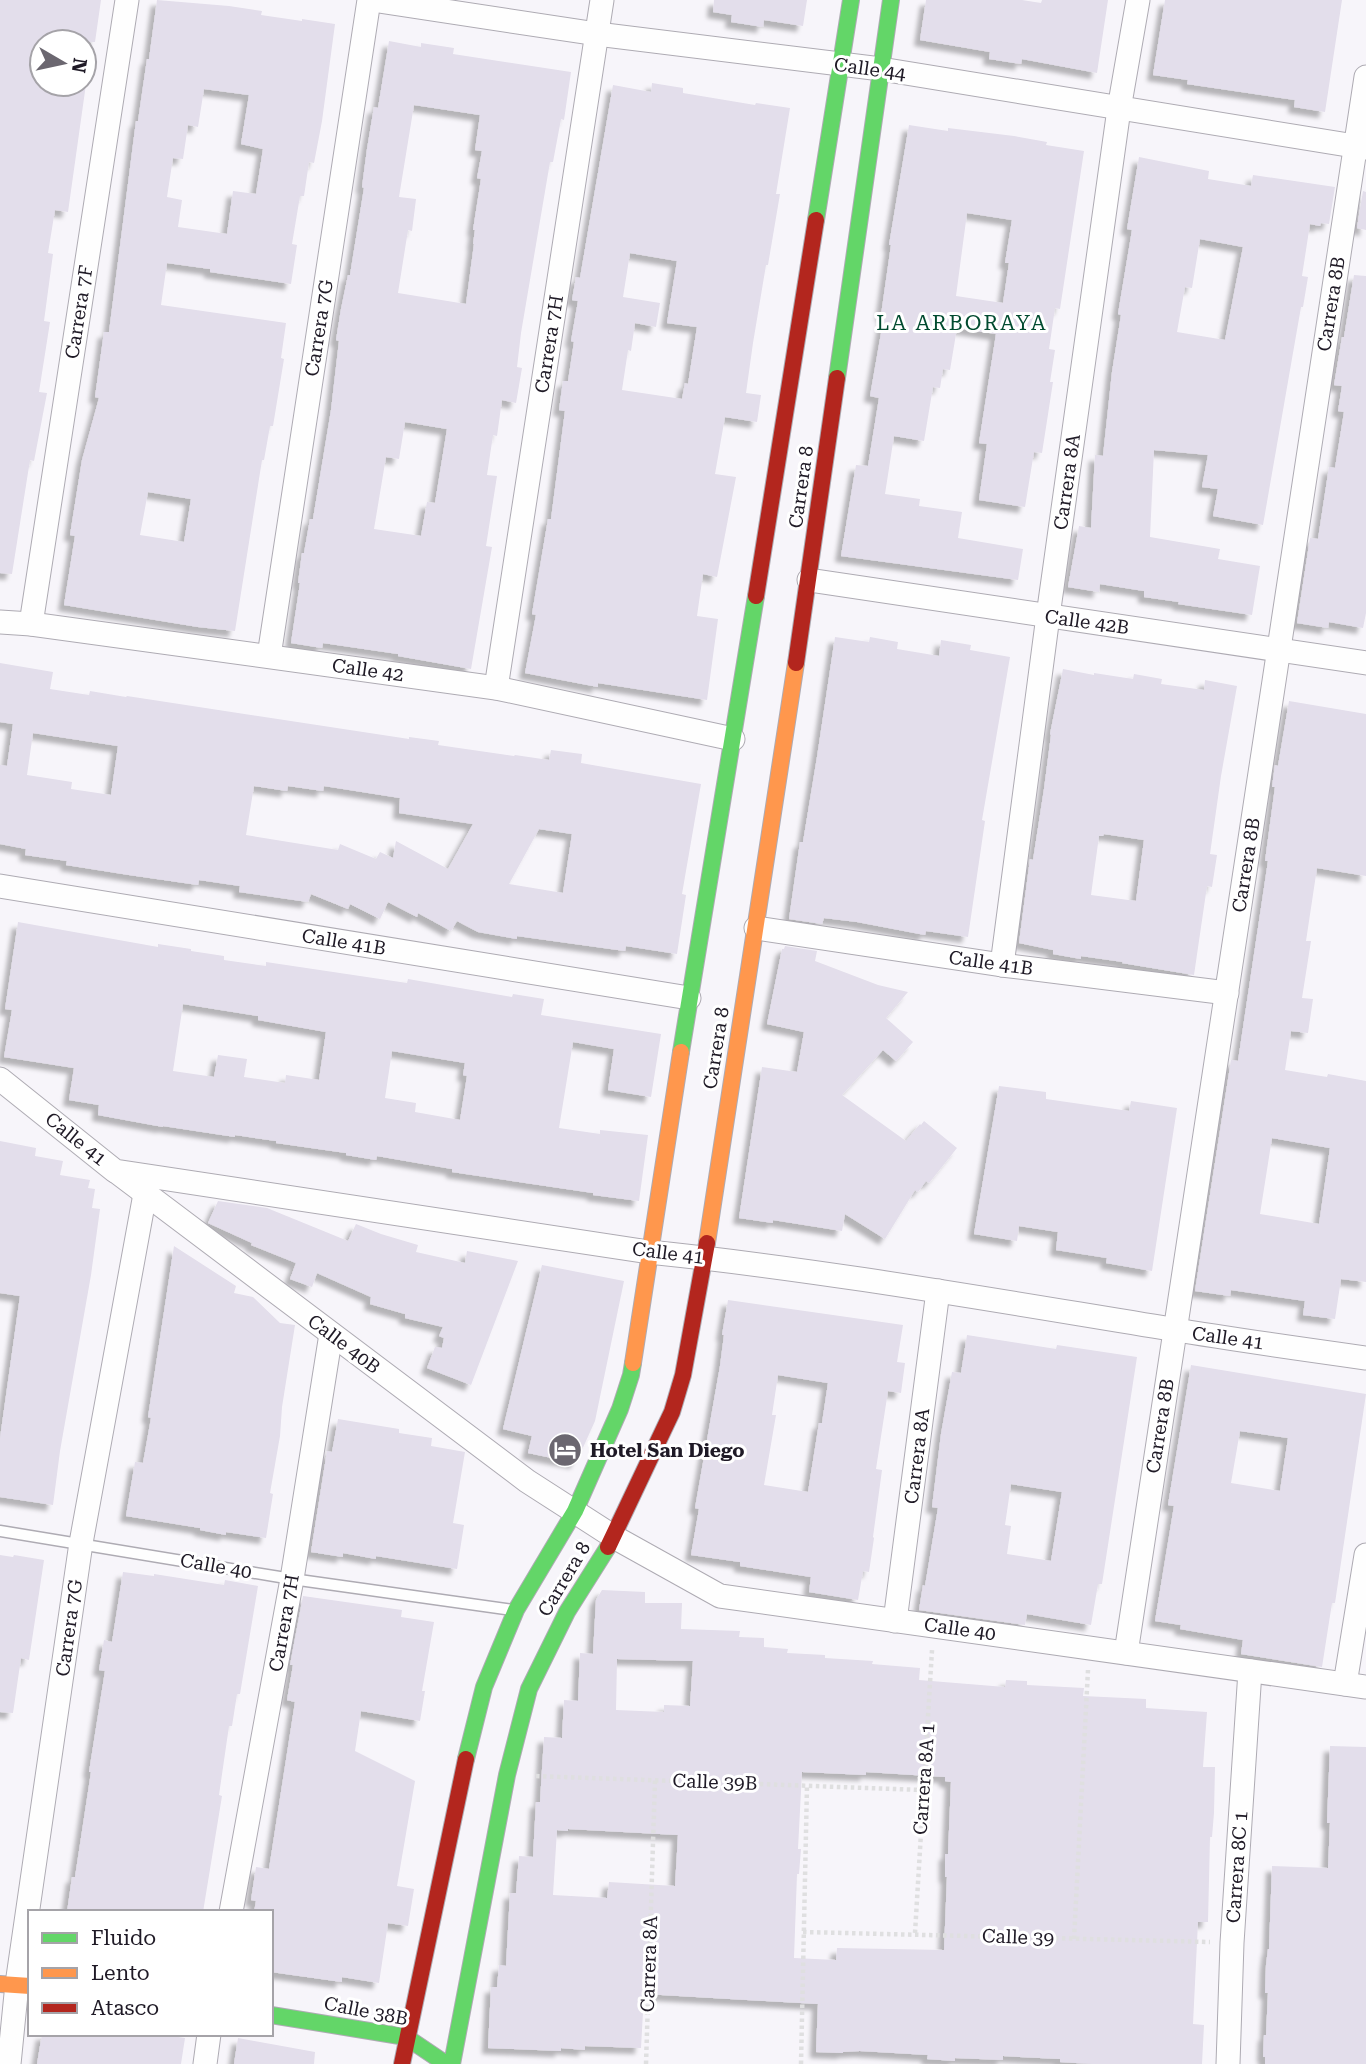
<svg xmlns="http://www.w3.org/2000/svg" width="1366" height="2064" font-family="'Roboto Serif',serif">
<style>
.building{fill:#e3deeb;fill-rule:evenodd;filter:url(#shadow)}
.lines{fill:none;stroke-linecap:round;stroke-linejoin:round}
.lane-casing{stroke:#aeabb3;stroke-width:13}
.street-casing{stroke:#aeabb3;stroke-width:25}
.fast-casing{stroke:#aeabb3;stroke-width:18}
.slow-casing{stroke:#aeabb3;stroke-width:18}
.jam-casing{stroke:#aeabb3;stroke-width:18}
.path{stroke:#dfdfe0;stroke-width:4.5;stroke-dasharray:3.5 3.5;stroke-linecap:butt}
.lane{stroke:#fefefe;stroke-width:10}
.street{stroke:#fefefe;stroke-width:23}
.fast{stroke:#63d668;stroke-width:16}
.slow{stroke:#ff974d;stroke-width:16}
.jam{stroke:#b3261e;stroke-width:16}
.labels{text-anchor:middle;dominant-baseline:central;stroke-width:6;stroke-linejoin:round;paint-order:stroke}
.street-label{font-size:19px;fill:#1f1a26;stroke:#fff}
.poi-label{font-size:19px;font-weight:bold;fill:#1f1a26;stroke:#fff;text-anchor:start}
.neighbourhood-label{font-size:21px;letter-spacing:2px;fill:#024b30;stroke:#fff}
</style>
<defs>
<filter id="shadow"><feDropShadow dx="-6" dy="6" stdDeviation="2" flood-color="#0004"/></filter>
</defs>
<rect width="100%" height="100%" fill="#f7f5fa"/>
<g class="building">
<polygon points="0,0 101,0 95,42 42,42 42,84 86,84 68,212 55,210 48,253 53,254 44,321 50,322 39,392 47,393 34,461 30,460 12,574 0,573"/>
<path d="M 157,0 L 229,6 L 262,11 L 261,15 L 302,21 L 302,19 L 335,24 L 322,121 L 314,163 L 309,162 L 304,196 L 300,196 L 292,244 L 297,245 L 291,284 L 210,272 L 210,269 L 167,263 L 161,305 L 286,323 L 281,358 L 284,359 L 273,426 L 270,426 L 264,460 L 262,460 L 235,631 L 198,627 L 64,605 L 75,536 L 70,535 L 82,460 L 99,398 L 95,397 L 104,332 L 109,332 L 136,121 L 138,121 L 147,59 L 149,59 ZM 204,89 L 249,95 L 241,144 L 263,149 L 256,194 L 233,191 L 227,234 L 178,227 L 182,200 L 167,197 L 173,158 L 183,159 L 188,125 L 198,127 ZM 148,492 L 191,499 L 184,542 L 140,535 Z"/>
<polygon points="714,0 807,0 803,26 764,20 763,27 731,22 732,15 713,12"/>
<polygon points="926,0 1022,0 1041,3 1042,0 1108,0 1097,73 1022,59 1021,64 989,59 990,52 920,40"/>
<polygon points="1165,0 1342,0 1325,112 1294,107 1295,100 1187,84 1188,80 1153,75"/>
<path d="M 389,41 L 421,47 L 421,43 L 454,48 L 453,54 L 571,72 L 564,120 L 561,119 L 553,162 L 550,162 L 521,333 L 517,367 L 522,368 L 516,403 L 502,400 L 497,436 L 493,435 L 487,475 L 497,476 L 486,546 L 492,547 L 471,669 L 398,656 L 398,654 L 323,643 L 322,648 L 291,643 L 300,583 L 298,583 L 302,553 L 304,553 L 310,519 L 313,519 L 331,410 L 339,341 L 336,340 L 341,309 L 348,275 L 350,275 L 364,188 L 362,187 L 367,149 L 374,107 L 378,108 ZM 414,105 L 480,115 L 475,150 L 482,151 L 477,178 L 481,179 L 473,230 L 475,230 L 473,244 L 474,244 L 466,304 L 398,293 L 408,230 L 412,231 L 416,199 L 399,197 ZM 405,422 L 447,429 L 435,503 L 427,502 L 421,536 L 374,529 L 386,457 L 399,459 Z"/>
<path d="M 652,83 L 683,88 L 683,93 L 755,105 L 756,103 L 790,108 L 776,194 L 780,194 L 768,265 L 766,265 L 753,343 L 746,393 L 761,395 L 757,422 L 725,417 L 715,474 L 736,477 L 717,577 L 703,574 L 697,616 L 718,619 L 707,700 L 598,683 L 598,687 L 525,673 L 536,615 L 532,614 L 548,519 L 551,519 L 565,411 L 559,410 L 563,381 L 568,381 L 574,342 L 571,341 L 578,301 L 572,300 L 576,277 L 580,278 L 613,85 L 651,92 ZM 630,253 L 677,261 L 667,323 L 697,327 L 688,384 L 685,383 L 682,399 L 622,390 L 628,350 L 631,351 L 635,323 L 656,327 L 660,303 L 623,297 Z"/>
<path d="M 909,125 L 948,131 L 948,128 L 1014,136 L 1047,142 L 1046,145 L 1084,151 L 1060,309 L 1055,308 L 1049,349 L 1055,350 L 1050,382 L 1053,382 L 1042,453 L 1034,452 L 1025,507 L 979,500 L 987,444 L 979,443 L 996,334 L 957,328 L 950,370 L 943,369 L 940,388 L 933,387 L 924,441 L 894,436 L 885,494 L 920,499 L 919,506 L 962,512 L 958,538 L 1023,549 L 1018,580 L 841,556 L 856,465 L 868,466 L 879,398 L 870,396 L 884,316 L 881,315 L 891,245 L 889,245 ZM 967,213 L 1012,220 L 1005,263 L 1009,263 L 1003,303 L 956,296 Z"/>
<path d="M 1139,157 L 1209,171 L 1208,179 L 1251,186 L 1253,175 L 1335,187 L 1329,224 L 1321,223 L 1320,226 L 1310,224 L 1302,276 L 1308,277 L 1303,307 L 1301,307 L 1263,525 L 1213,516 L 1218,489 L 1202,487 L 1208,455 L 1154,450 L 1150,537 L 1220,549 L 1218,559 L 1260,566 L 1252,615 L 1178,604 L 1179,602 L 1144,597 L 1144,591 L 1100,584 L 1099,592 L 1068,587 L 1079,526 L 1091,528 L 1095,455 L 1103,456 L 1112,372 L 1121,315 L 1118,314 L 1132,230 L 1127,229 ZM 1200,239 L 1243,247 L 1225,340 L 1177,332 L 1185,287 L 1192,288 Z"/>
<polygon points="1363,191 1366,192 1366,230 1357,228"/>
<polygon points="1354,275 1366,276 1366,613 1363,628 1329,622 1328,628 1297,623 1310,538 1318,539 1329,467 1335,468 1344,412 1338,411 1342,386 1334,385 1342,337 1344,337"/>
<polygon points="835,637 869,642 870,637 898,642 897,649 939,656 941,640 971,645 970,650 1010,657 982,820 985,821 968,937 926,931 925,935 857,922 824,918 822,924 789,919 800,842 803,842 817,757"/>
<path d="M 0,663 L 53,672 L 50,689 L 89,695 L 90,691 L 126,697 L 127,696 L 409,739 L 409,737 L 439,741 L 438,745 L 514,756 L 515,755 L 549,760 L 551,750 L 582,754 L 581,763 L 701,784 L 682,894 L 686,895 L 677,954 L 626,946 L 625,951 L 517,936 L 517,939 L 478,932 L 457,921 L 451,931 L 418,913 L 417,917 L 388,902 L 380,919 L 350,904 L 348,909 L 311,894 L 308,902 L 239,892 L 240,886 L 199,880 L 198,885 L 129,875 L 66,865 L 67,861 L 25,855 L 26,849 L 0,844 L 0,765 L 7,766 L 13,724 L 0,722 ZM 33,733 L 118,746 L 111,795 L 71,789 L 72,782 L 27,775 ZM 254,786 L 287,791 L 288,786 L 323,791 L 324,786 L 400,798 L 399,813 L 473,824 L 448,869 L 396,841 L 393,858 L 380,852 L 376,859 L 340,844 L 338,850 L 246,835 ZM 539,829 L 572,834 L 563,893 L 509,884 Z"/>
<path d="M 1063,669 L 1094,675 L 1094,673 L 1133,679 L 1134,674 L 1162,679 L 1161,684 L 1204,690 L 1205,680 L 1237,686 L 1221,776 L 1210,854 L 1217,855 L 1212,887 L 1207,886 L 1194,975 L 1122,963 L 1123,962 L 1081,956 L 1081,959 L 1053,954 L 1053,950 L 1019,943 L 1030,859 L 1033,860 L 1044,789 L 1051,735 L 1050,734 ZM 1104,834 L 1144,840 L 1136,901 L 1091,895 L 1099,836 L 1103,836 Z"/>
<path d="M 1289,701 L 1366,714 L 1366,876 L 1317,868 L 1306,941 L 1311,941 L 1302,998 L 1313,999 L 1308,1033 L 1291,1031 L 1285,1070 L 1327,1077 L 1328,1074 L 1366,1081 L 1366,1282 L 1341,1279 L 1335,1319 L 1303,1315 L 1305,1301 L 1231,1290 L 1230,1296 L 1195,1291 L 1231,1060 L 1238,1061 L 1268,861 L 1265,861 L 1275,787 L 1272,787 L 1275,765 L 1278,766 ZM 1272,1138 L 1330,1148 L 1319,1224 L 1260,1214 Z"/>
<path d="M 18,922 L 158,947 L 158,944 L 191,949 L 191,951 L 224,956 L 224,960 L 266,966 L 266,962 L 407,983 L 408,979 L 512,997 L 513,994 L 544,999 L 541,1015 L 661,1034 L 651,1097 L 608,1090 L 614,1049 L 573,1042 L 559,1128 L 600,1134 L 600,1130 L 648,1135 L 639,1201 L 593,1195 L 593,1193 L 452,1172 L 452,1169 L 377,1156 L 376,1160 L 346,1155 L 346,1153 L 276,1143 L 276,1141 L 235,1135 L 235,1137 L 163,1126 L 163,1127 L 98,1115 L 99,1105 L 69,1100 L 74,1068 L 4,1057 L 12,1010 L 5,1009 ZM 183,1004 L 258,1016 L 258,1020 L 326,1032 L 319,1080 L 286,1075 L 285,1083 L 244,1077 L 247,1059 L 218,1055 L 214,1077 L 173,1071 ZM 392,1051 L 465,1063 L 463,1075 L 467,1076 L 460,1120 L 415,1112 L 416,1103 L 385,1098 Z"/>
<polygon points="785,946 817,951 815,961 878,985 908,992 886,1018 913,1042 896,1061 883,1050 842,1095 906,1141 920,1124 921,1125 924,1121 957,1148 929,1183 926,1181 918,1192 915,1190 885,1239 845,1214 842,1231 773,1220 773,1223 739,1218 762,1067 797,1072 804,1032 767,1024 782,949 784,949"/>
<polygon points="999,1086 1046,1092 1046,1099 1129,1111 1131,1101 1177,1108 1152,1271 1106,1263 1107,1258 1056,1250 1058,1232 1019,1226 1017,1241 974,1234"/>
<polygon points="0,1141 36,1148 35,1156 63,1161 60,1175 90,1180 88,1188 95,1189 92,1208 100,1209 91,1275 60,1451 53,1505 0,1497 0,1438 20,1296 0,1293"/>
<polygon points="218,1201 267,1208 348,1241 356,1224 381,1234 418,1245 416,1252 465,1263 467,1251 518,1261 471,1385 427,1368 435,1347 442,1348 444,1338 439,1336 443,1327 405,1318 405,1314 370,1304 371,1297 317,1273 312,1287 290,1279 296,1263 251,1245 252,1243 208,1223"/>
<polygon points="174,1246 236,1286 234,1293 253,1297 280,1323 295,1325 282,1407 280,1436 270,1493 273,1494 266,1538 226,1532 226,1535 200,1530 200,1528 126,1516 135,1462 143,1463 151,1418 148,1417"/>
<polygon points="542,1265 624,1281 595,1421 576,1463 528,1453 532,1436 503,1429"/>
<path d="M 728,1300 L 903,1325 L 897,1362 L 905,1363 L 901,1393 L 888,1391 L 876,1469 L 882,1470 L 873,1537 L 874,1538 L 869,1572 L 863,1571 L 858,1600 L 809,1592 L 811,1577 L 740,1566 L 740,1562 L 691,1555 L 699,1509 L 695,1508 L 720,1366 L 724,1335 L 722,1335 ZM 778,1375 L 828,1383 L 822,1423 L 819,1423 L 808,1492 L 764,1485 L 776,1415 L 772,1415 Z"/>
<path d="M 967,1335 L 1056,1349 L 1057,1345 L 1137,1357 L 1102,1584 L 1098,1584 L 1091,1625 L 1027,1614 L 1025,1625 L 919,1610 L 923,1585 L 925,1586 L 938,1508 L 932,1507 L 941,1434 L 952,1372 L 961,1373 ZM 1011,1484 L 1062,1492 L 1051,1561 L 1007,1554 L 1011,1526 L 1005,1525 Z"/>
<path d="M 1191,1365 L 1366,1394 L 1335,1603 L 1332,1603 L 1322,1667 L 1241,1654 L 1243,1640 L 1180,1629 L 1181,1625 L 1155,1621 L 1174,1506 L 1168,1505 ZM 1240,1431 L 1288,1438 L 1280,1491 L 1231,1483 Z"/>
<polygon points="338,1419 399,1429 399,1433 432,1438 431,1446 465,1452 453,1523 464,1525 457,1569 376,1556 376,1559 343,1553 343,1557 311,1552 327,1451 332,1452"/>
<polygon points="0,1555 13,1557 14,1555 44,1560 29,1660 21,1658 13,1713 0,1712"/>
<polygon points="123,1572 154,1576 154,1574 224,1585 225,1580 258,1586 240,1694 237,1694 232,1726 229,1726 219,1795 222,1796 203,1912 67,1912 72,1877 75,1877 91,1772 89,1772 105,1671 99,1670 104,1640 112,1642"/>
<path d="M 602,1590 L 645,1592 L 645,1603 L 682,1603 L 681,1629 L 740,1631 L 739,1637 L 764,1638 L 764,1647 L 788,1649 L 787,1653 L 825,1655 L 825,1658 L 873,1661 L 872,1664 L 920,1668 L 919,1680 L 1005,1687 L 1006,1680 L 1027,1681 L 1027,1685 L 1084,1688 L 1083,1696 L 1146,1699 L 1146,1708 L 1207,1712 L 1203,1767 L 1215,1767 L 1214,1813 L 1212,1837 L 1210,1837 L 1208,1922 L 1198,1922 L 1193,2024 L 1204,2025 L 1202,2064 L 1092,2064 L 1060,2062 L 1060,2059 L 1003,2056 L 1003,2060 L 955,2058 L 955,2061 L 927,2059 L 928,2055 L 860,2051 L 843,2052 L 843,2053 L 816,2052 L 818,2004 L 644,1994 L 641,2048 L 585,2046 L 585,2050 L 561,2048 L 561,2051 L 488,2048 L 491,1987 L 497,1987 L 499,1965 L 506,1966 L 510,1893 L 516,1893 L 519,1856 L 533,1857 L 536,1802 L 540,1802 L 544,1737 L 562,1738 L 564,1700 L 578,1701 L 580,1653 L 593,1654 L 596,1600 ZM 617,1659 L 693,1661 L 690,1706 L 664,1705 L 664,1712 L 616,1710 ZM 802,1772 L 866,1775 L 866,1772 L 945,1777 L 945,1781 L 951,1782 L 948,1854 L 945,1854 L 945,1877 L 947,1877 L 944,1950 L 837,1948 L 836,1960 L 794,1958 L 797,1874 L 799,1874 L 801,1849 L 798,1849 ZM 568,1829 L 678,1835 L 675,1886 L 609,1882 L 607,1898 L 553,1895 L 557,1830 L 568,1831 Z"/>
<polygon points="303,1596 402,1610 401,1617 434,1622 422,1691 425,1691 420,1721 361,1711 355,1751 415,1781 397,1886 414,1889 408,1926 388,1923 379,1983 342,1977 342,1982 271,1972 271,1912 254,1912 256,1901 251,1900 256,1867 269,1869 295,1702 287,1700 293,1665 290,1665"/>
<polygon points="1330,1746 1366,1747 1366,2064 1265,2064 1265,2057 1263,2057 1264,2035 1266,2035 1268,1993 1265,1993 1266,1965 1268,1949 1269,1949 1272,1866 1328,1868 1330,1823 1327,1823"/>
<polygon points="42,2034 158,2034 185,2038 181,2064 37,2064"/>
<polygon points="238,2038 315,2052 314,2064 234,2064"/>
</g>
<g class="lines">
<g class="lane-casing">
<polyline id="lane" points="0,1531 292,1579 513,1610"/>
</g>
<g class="street-casing">
<g id="street">
<polyline points="372,0 597,34 881,69 1366,148"/>
<polyline points="809,580 1366,663"/>
<polyline points="0,622 31,624 496,688 733,739"/>
<polyline points="31,624 127,0"/>
<polyline points="269,656 369,0"/>
<polyline points="496,688 602,0"/>
<polyline points="0,886 689,998"/>
<polyline points="756,928 1002,965 1227,993"/>
<polyline points="1002,965 1048,616 1119,109 1138,0"/>
<path d="M 0,1079 L 115,1171 L 649,1252 C 824,1270 998,1301 1171,1329 C 1236,1340 1301,1349 1366,1358"/>
<polyline points="117,1172 527,1481 614,1537 720,1596 1366,1687"/>
<polyline points="895,1621 938,1291"/>
<polyline points="1126,1653 1366,77"/>
<polyline points="1345,1684 1366,1555"/>
<polyline points="231,1912 292,1579 331,1334"/>
<polyline points="9,2064 17,1984 81,1543 145,1194"/>
<polyline points="205,2064 209,2034"/>
<polyline points="1228,2064 1232,1943 1250,1671"/>
</g>
</g>
<g class="fast-casing">
<g id="fast">
<polyline points="816,220 851,0"/>
<polyline points="837,378 891,0"/>
<polyline points="681,1052 756,596"/>
<polyline points="466,1759 484,1687 516,1610 575,1511 620,1409 631,1375 633,1363"/>
<polyline points="271,2015 406,2037 446,2064"/>
<polyline points="452,2064 507,1775 529,1689 567,1612 608,1547"/>
</g>
</g>
<g class="slow-casing">
<g id="slow">
<polyline points="707,1243 796,663"/>
<polyline points="633,1363 681,1052"/>
<polyline points="0,1984 30,1986"/>
</g>
</g>
<g class="jam-casing">
<g id="jam">
<polyline points="756,596 816,220"/>
<polyline points="796,663 837,378"/>
<polyline points="608,1547 672,1412 683,1375 707,1243"/>
<polyline points="402,2064 466,1759"/>
</g>
</g>
<g class="path">
<polyline points="536,1776 923,1790"/>
<polyline points="803,1932 1210,1942"/>
<polyline points="915,1933 932,1650"/>
<polyline points="1074,1939 1088,1670"/>
<polyline points="646,2064 655,1780"/>
<polyline points="801,2064 807,1786"/>
</g>
<use href="#lane" class="lane"/>
<use href="#street" class="street"/>
<use href="#fast" class="fast"/>
<use href="#slow" class="slow"/>
<use href="#jam" class="jam"/>
</g>
<defs>
<g id="hotel-disc" transform="scale(1.75)"><circle r="9.5" fill="#6b6770" stroke="#fff"/><path d="M-6-4.5h1.5V1H6V5H4.5V3h-9V5H-6ZM-4 0a1.8 1.8 0 1 1 3.6 0ZM.5 0V-2.5h3Q6-2.5 6 0Z" fill="#fff"/></g>
</defs>
<g fill-rule="evenodd">
<use href="#hotel-disc" x="565" y="1450"/>
</g>
<g class="labels">
<g class="street-label">
<text transform="translate(870 69) rotate(8)">Calle 44</text>
<text transform="translate(1331 304) rotate(-81)">Carrera 8B</text>
<text transform="translate(79 312) rotate(-81)">Carrera 7F</text>
<text transform="translate(319 328) rotate(-81)">Carrera 7G</text>
<text transform="translate(549 344) rotate(-81)">Carrera 7H</text>
<text transform="translate(1067 482) rotate(-82)">Carrera 8A</text>
<text transform="translate(801 487) rotate(-82)">Carrera 8</text>
<text transform="translate(1087 622) rotate(8)">Calle 42B</text>
<text transform="translate(368 670) rotate(8)">Calle 42</text>
<text transform="translate(1246 865) rotate(-81)">Carrera 8B</text>
<text transform="translate(344 942) rotate(9)">Calle 41B</text>
<text transform="translate(991 963) rotate(8)">Calle 41B</text>
<text transform="translate(716 1048) rotate(-81)">Carrera 8</text>
<text transform="translate(76 1139) rotate(39)">Calle 41</text>
<text transform="translate(668 1253) rotate(7)">Calle 41</text>
<text transform="translate(1228 1338) rotate(8)">Calle 41</text>
<text transform="translate(344 1344) rotate(37)">Calle 40B</text>
<text transform="translate(1160 1426) rotate(-81)">Carrera 8B</text>
<text transform="translate(917 1456) rotate(-83)">Carrera 8A</text>
<text transform="translate(216 1566) rotate(10)">Calle 40</text>
<text transform="translate(564 1579) rotate(-59)">Carrera 8</text>
<text transform="translate(284 1623) rotate(-80)">Carrera 7H</text>
<text transform="translate(69 1628) rotate(-82)">Carrera 7G</text>
<text transform="translate(960 1629) rotate(8)">Calle 40</text>
<text transform="translate(924 1779) rotate(-86)">Carrera 8A 1</text>
<text transform="translate(715 1782) rotate(2)">Calle 39B</text>
<text transform="translate(1237 1867) rotate(-86)">Carrera 8C 1</text>
<text transform="translate(1018 1937) rotate(2)">Calle 39</text>
<text transform="translate(649 1964) rotate(-88)">Carrera 8A</text>
<text transform="translate(366 2011) rotate(11)">Calle 38B</text>
</g>
<g class="poi-label">
<text x="590" y="1450">Hotel San Diego</text>
</g>
<g class="neighbourhood-label">
<text x="962" y="323">LA ARBORAYA</text>
</g>
</g>
<rect x="28" y="1910" width="245" height="126" fill="#ffffff" stroke="#a5a3a8" stroke-width="2"/>
<rect x="42" y="1933" width="35" height="10" fill="#63d668" stroke="#a5a3a8" stroke-width="2"/>
<text x="91" y="1945" font-size="21" fill="#1f1a26">Fluido</text>
<rect x="42" y="1968" width="35" height="10" fill="#ff974d" stroke="#a5a3a8" stroke-width="2"/>
<text x="91" y="1980" font-size="21" fill="#1f1a26">Lento</text>
<rect x="42" y="2003" width="35" height="10" fill="#b3261e" stroke="#a5a3a8" stroke-width="2"/>
<text x="91" y="2015" font-size="21" fill="#1f1a26">Atasco</text>
<g transform="translate(63 63) rotate(99)"><circle r="33" fill="#ffffff" stroke="#a5a3a8" stroke-width="2"/>
<path d="M0-5L12 26L0 18L-12 26Z" fill="#6b6770"/>
<text y="-10" font-size="19" font-weight="bold" text-anchor="middle" fill="#1f1a26">N</text>
</g>
</svg>
